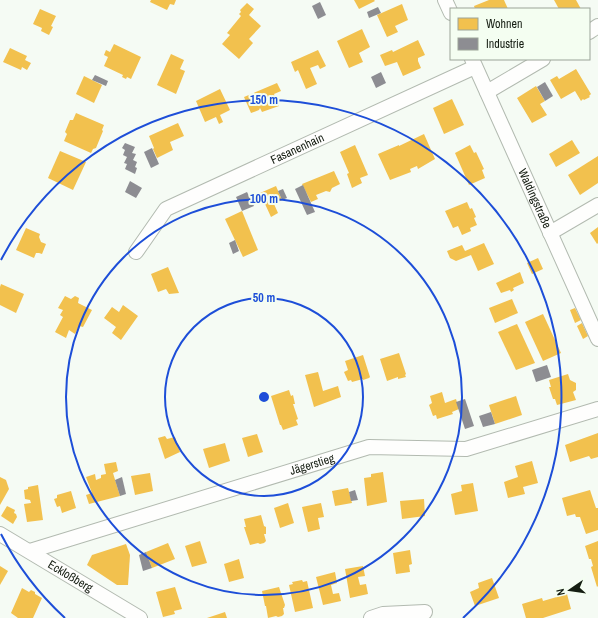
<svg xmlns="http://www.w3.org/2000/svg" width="598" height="618" font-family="'Archivo Narrow',sans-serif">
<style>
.homes{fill:#f2c14e}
.industry{fill:#8d8d92}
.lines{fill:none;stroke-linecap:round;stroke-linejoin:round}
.minor-casing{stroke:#b2bab0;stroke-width:16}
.minor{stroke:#fefefd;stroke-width:14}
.ring{fill:none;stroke:#1d4ed8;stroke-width:2}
.labels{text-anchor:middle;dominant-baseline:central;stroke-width:4;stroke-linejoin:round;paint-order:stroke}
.street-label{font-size:12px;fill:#151d12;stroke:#f4fef1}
.centre{fill:#1d4ed8;stroke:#f4fef1;stroke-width:2}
.ring-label{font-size:12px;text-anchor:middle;font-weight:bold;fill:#1d4ed8;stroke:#f4fef1;stroke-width:4;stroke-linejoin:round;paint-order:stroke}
</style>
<rect width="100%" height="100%" fill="#f5fbf4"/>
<g class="homes">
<polygon points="151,0 176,0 174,5 170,4 167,10 150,2"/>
<polygon points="354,0 374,0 375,1 359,9"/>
<polygon points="489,0 504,0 508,9 475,9 474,6"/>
<polygon points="554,0 576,0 581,9 559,9"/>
<polygon points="247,3 254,9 249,15 261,26 249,39 253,43 239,59 222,44 230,35 227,33 241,16 239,14 241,12 240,10"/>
<polygon points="402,4 408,20 395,26 398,32 387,37 377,15"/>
<polygon points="40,9 56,16 51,26 53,27 49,35 41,31 42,28 33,24"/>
<polygon points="362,29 370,47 359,53 363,62 349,68 337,41"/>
<polygon points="418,40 425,55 418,58 418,61 421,68 403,76 397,62 385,66 380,55 392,50 393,52"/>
<polygon points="114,44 141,57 131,79 127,77 126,79 122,77 123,75 104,66 108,57 104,55 106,50 110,52"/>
<polygon points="10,48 27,56 25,60 31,63 27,70 22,67 21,70 3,62"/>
<polygon points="318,50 326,66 320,69 318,65 310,68 317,84 306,89 298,70 295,72 291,62"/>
<polygon points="171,54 184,60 180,69 185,71 176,94 157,85"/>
<polygon points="576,69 591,94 589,96 590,97 584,100 583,99 581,101 575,91 561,99 550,80 557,76 559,79"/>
<polygon points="84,76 102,85 94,103 76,94"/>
<polygon points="277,83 281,91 274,94 279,106 262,112 260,108 259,110 251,113 244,97"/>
<polygon points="536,86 545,101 540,104 547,115 532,123 517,98"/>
<polygon points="220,89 230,110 220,115 223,122 219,124 216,117 205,122 196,101"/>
<polygon points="452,99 464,125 444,134 433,108"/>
<polygon points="76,113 104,125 102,130 103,131 96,148 93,149 91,153 64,141 67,134 65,132 70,120 73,120"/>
<polygon points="178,123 184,136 170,142 173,150 157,158 153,149 154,148 149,136"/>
<polygon points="424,134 435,159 418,169 417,166 410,169 411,172 390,180 378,154 399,145 399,146"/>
<polygon points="572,140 580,153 556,167 549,154"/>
<polygon points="355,145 368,175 360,178 362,183 352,188 347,174 349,173 340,152"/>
<polygon points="470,145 474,153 476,152 484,169 482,170 485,178 469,185 455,153"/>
<polygon points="60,151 86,162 73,190 48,178"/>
<polygon points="598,156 598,183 580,195 568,175"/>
<polygon points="334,171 340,184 332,188 330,192 326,191 316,195 318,199 311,202 302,184"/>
<polygon points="276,186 282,200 274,204 278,213 271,217 260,193"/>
<polygon points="467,202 470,209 472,208 476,217 474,218 477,225 470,228 471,231 462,235 458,226 453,228 445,211"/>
<polygon points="242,211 258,250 243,257 225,219"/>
<polygon points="598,227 598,243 597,244 590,233"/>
<polygon points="26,228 40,234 39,237 41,242 46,244 42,254 39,253 36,253 34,258 16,250"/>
<polygon points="484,243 494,264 478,271 471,255 456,261 450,258 447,251 462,245 465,251"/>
<polygon points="538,258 543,269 532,274 527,263"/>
<polygon points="168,267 179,293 169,294 166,289 158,292 151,274"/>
<polygon points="520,272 524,283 513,288 514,290 511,292 510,290 501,293 496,283"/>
<polygon points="1,284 24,294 16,313 0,305 0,287"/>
<polygon points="65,296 71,299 75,296 79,298 78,303 92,310 83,327 79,326 75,334 69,330 66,338 55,332 63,317 60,315 63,310 58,308"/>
<polygon points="512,299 518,313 495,323 489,308"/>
<polygon points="123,305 138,316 121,340 112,333 116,327 104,318 112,307 119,312"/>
<polygon points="575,308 581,320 575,323 570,310"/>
<polygon points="543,314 561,353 543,361 525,322"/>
<polygon points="582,323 588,336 583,339 577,326"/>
<polygon points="517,324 535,363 516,370 498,332"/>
<polygon points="399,353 406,374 405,375 406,377 398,379 398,377 387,381 380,359"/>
<polygon points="363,355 370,377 369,378 363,380 363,379 352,382 351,380 348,381 344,372 348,370 345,361"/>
<polygon points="318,372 323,391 338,386 341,397 314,407 305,375"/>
<polygon points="568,374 570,380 576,383 576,390 573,392 576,400 557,405 555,399 553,399 549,387 551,387 549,380"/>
<polygon points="289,390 291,396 293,395 295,404 293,404 298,419 296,420 298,425 283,430 281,425 280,425 271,396"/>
<polygon points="442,392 445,403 456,399 459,409 452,412 453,414 437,419 436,415 433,416 429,405 432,403 430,396"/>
<polygon points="516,396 522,415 495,424 489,405"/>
<polygon points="598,433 598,457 591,459 589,456 570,462 565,445"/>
<polygon points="257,434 263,452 248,457 242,438"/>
<polygon points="165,436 167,439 175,437 180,452 165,459 158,438"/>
<polygon points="225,443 230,461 209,468 203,449"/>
<polygon points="532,461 538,483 523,487 525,494 508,498 504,482 518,477 515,466"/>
<polygon points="116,462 118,471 113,473 120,496 89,504 86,495 92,493 86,477 95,474 96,480 101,478 101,475 106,474 104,464"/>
<polygon points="383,472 387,502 367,506 364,478 371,477 371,474"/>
<polygon points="150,473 153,491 135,495 131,476"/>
<polygon points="0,477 6,480 9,489 0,505"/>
<polygon points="473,483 478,511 455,515 451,494 462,491 461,485"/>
<polygon points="38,485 43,520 27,522 24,504 31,503 30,500 25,499 24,490 28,489 28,487"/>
<polygon points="348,488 352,503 335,506 332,491"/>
<polygon points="590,490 596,508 598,508 598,530 586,534 580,517 576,517 575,514 567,516 562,498"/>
<polygon points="71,491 76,508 62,513 60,506 57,507 54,499 57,498 57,495"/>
<polygon points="424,499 425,516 402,519 400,501"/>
<polygon points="288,503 294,523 280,528 274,508"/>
<polygon points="321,503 324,517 318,518 320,529 308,532 302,507"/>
<polygon points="7,506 15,510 14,513 16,514 17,517 13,524 1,516"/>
<polygon points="261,515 264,526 266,527 266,534 264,534 266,541 264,543 260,544 258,543 250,545 244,527 246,527 244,519"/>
<polygon points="200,541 207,563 192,567 185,546"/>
<polygon points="598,541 598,586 597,587 591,567 593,566 591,559 589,559 585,546"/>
<polygon points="168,543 175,559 152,568 146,552"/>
<polygon points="126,544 130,555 128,585 117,585 87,565 92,555"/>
<polygon points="410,550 412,564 409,565 410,572 396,574 393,553"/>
<polygon points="239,559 244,578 229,582 224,564"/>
<polygon points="0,566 8,571 0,585"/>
<polygon points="363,566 365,576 358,577 360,585 366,584 368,594 350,598 345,569"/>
<polygon points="335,572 337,583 331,585 333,594 339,593 341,601 323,605 316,577"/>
<polygon points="492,578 499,598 475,606 470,592 479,588 478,583"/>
<polygon points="302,580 303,582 307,581 313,608 295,612 289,585 293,584 292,582"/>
<polygon points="175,587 182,609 174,611 175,614 163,617 156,592"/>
<polygon points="279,587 285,605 284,608 283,608 284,614 282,616 278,617 276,616 268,618 266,606 265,606 262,591"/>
<polygon points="22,588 29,592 31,590 35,592 35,594 42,598 33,618 18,618 11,613"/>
<polygon points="567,594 571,609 543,618 526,618 522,604 542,598 543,601"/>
<polygon points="225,612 227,618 207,618"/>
</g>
<g class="industry">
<polygon points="320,2 326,15 318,19 312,6"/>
<polygon points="378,7 381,13 369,18 367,12"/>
<polygon points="381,72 386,83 376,88 371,77"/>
<polygon points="95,75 108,81 106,86 92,80"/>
<polygon points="545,82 553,96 545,101 537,87"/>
<polygon points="125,143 135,147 132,153 136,154 133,160 137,162 135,167 137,168 135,174 125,169 127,164 124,163 127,157 123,155 125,150 122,148"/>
<polygon points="152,148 159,164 151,168 144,152"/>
<polygon points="130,181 142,188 136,198 125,192"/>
<polygon points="303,185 315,212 307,215 295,189"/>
<polygon points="283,189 287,198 282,200 278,191"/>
<polygon points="247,192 254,206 242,211 236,197"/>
<polygon points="235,240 239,251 233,254 229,243"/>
<polygon points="547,365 551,377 536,382 532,370"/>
<polygon points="465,399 474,426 465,429 456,402"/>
<polygon points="491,412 495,424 483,427 479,416"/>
<polygon points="122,477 126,494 120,496 115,480"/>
<polygon points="355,490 358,500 351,501 349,492"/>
<polygon points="146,552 152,568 143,571 139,555"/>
</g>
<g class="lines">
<g class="minor-casing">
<g id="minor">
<polyline points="445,0 451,13"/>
<polyline points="589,32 598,26"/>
<path id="s1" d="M 472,59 L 598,339"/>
<polyline points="487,92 543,59"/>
<polyline points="550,233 598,205"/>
<path id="s2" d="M 136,252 L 166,209 L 475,67"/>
<path id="s3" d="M 0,534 L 140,618"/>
<path id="s4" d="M 30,551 L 369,447 L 466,449 L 598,409"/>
<polyline points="371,618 383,614 425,612"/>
</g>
</g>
<use href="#minor" class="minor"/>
</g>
<g class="ring">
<circle cx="264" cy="397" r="99"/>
<circle cx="264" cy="397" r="198"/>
<path d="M65 618A297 297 0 0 1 1 534M1 260A297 297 0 1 1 463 618"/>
</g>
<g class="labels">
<g class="street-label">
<text stroke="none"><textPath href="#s2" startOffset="197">Fasanenhain</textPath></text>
<text stroke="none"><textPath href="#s1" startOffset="153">Waldingstraße</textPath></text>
<text stroke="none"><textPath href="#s4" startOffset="295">Jägerstieg</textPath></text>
<text stroke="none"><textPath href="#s3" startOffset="82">Eckloßberg</textPath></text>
</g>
</g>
<circle cx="264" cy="397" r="6" class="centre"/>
<g class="ring-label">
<text x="264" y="104">150 m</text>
<text x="264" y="203">100 m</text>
<text x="264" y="302">50 m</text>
</g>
<rect x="450" y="8" width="140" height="52" fill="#f4fef1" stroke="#9ba498"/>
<rect x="458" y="18" width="20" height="12" fill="#f2c14e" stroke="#9ba498"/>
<text x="486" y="28" font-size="12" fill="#151d12">Wohnen</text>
<rect x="458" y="38" width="20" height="12" fill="#8d8d92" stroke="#9ba498"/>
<text x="486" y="48" font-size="12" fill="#151d12">Industrie</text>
<g transform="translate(570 590) rotate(257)" stroke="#f4fef1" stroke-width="3" paint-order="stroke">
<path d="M0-3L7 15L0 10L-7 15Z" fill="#151d12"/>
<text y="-6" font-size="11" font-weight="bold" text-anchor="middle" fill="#151d12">N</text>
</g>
</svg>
